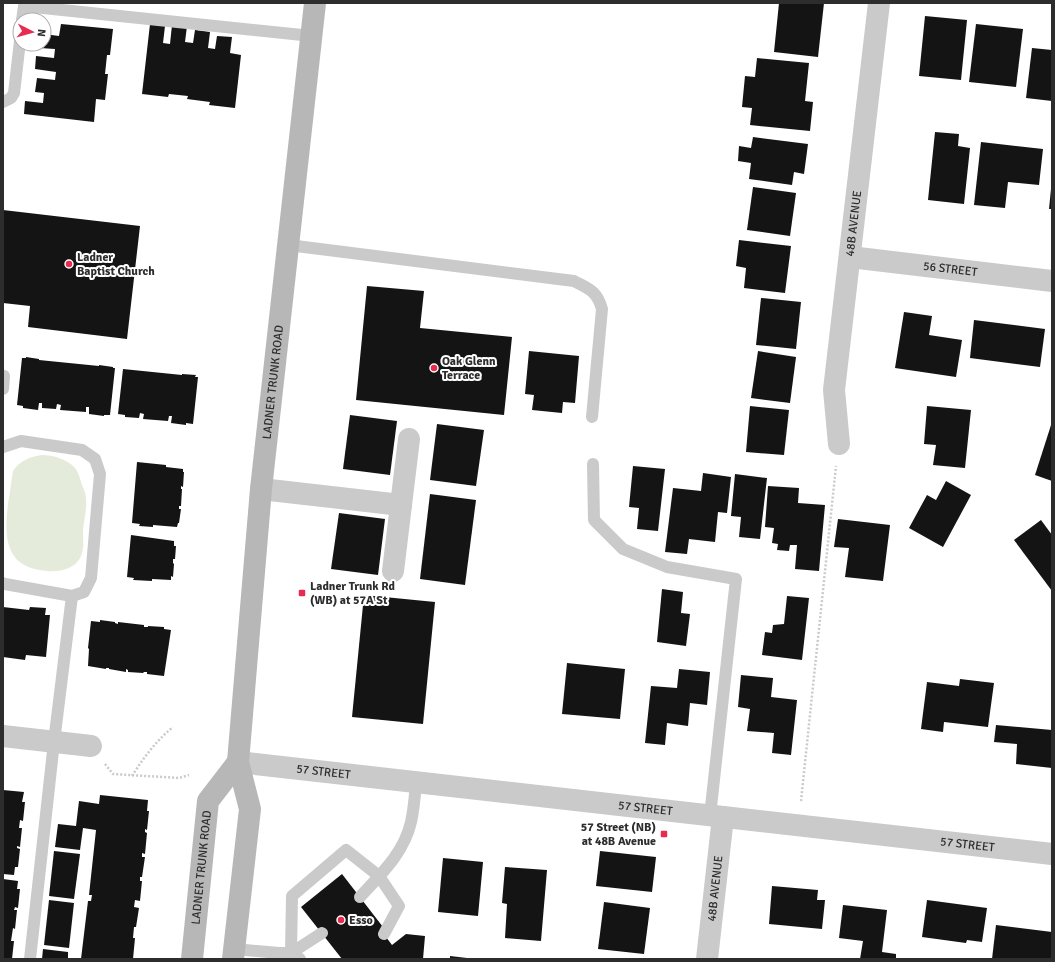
<svg xmlns="http://www.w3.org/2000/svg" width="1055" height="962" font-family="Signika,sans-serif">
<style>
.green{fill:#e5ebda}
.building{fill:#141414}
.lines{fill:none;stroke-linecap:round;stroke-linejoin:round}
.path{stroke:#cacaca;stroke-width:2.5;stroke-dasharray:2 2;stroke-linecap:butt}
.service{stroke:#cacaca;stroke-width:12}
.minor{stroke:#cacaca;stroke-width:22}
.tertiary{stroke:#cacaca;stroke-width:22}
.secondary{stroke:#b7b7b7;stroke-width:22}
.poi-dot{fill:#e62d4f;stroke:#fff;stroke-width:1.5}
.labels{text-anchor:middle;dominant-baseline:central;stroke-width:4;stroke-linejoin:round;paint-order:stroke}
.street-label{font-size:12px;fill:#2d2d2d;stroke:#fff}
.poi-label{font-size:12px;font-weight:bold;fill:#2d2d2d;stroke:#fff;text-anchor:start}
</style>
<rect width="100%" height="100%" fill="#fff"/>
<path class="green" d="M 42,455 C 53,455 67,459 75,468 C 79,473 80,479 82,485 C 84,489 86,494 86,499 C 87,509 84,520 83,529 C 83,541 85,552 78,561 C 71,570 58,572 47,571 C 5,568 4,538 8,504 C 10,493 11,482 13,471 C 20,460 30,457 42,455 Z"/>
<g class="building">
<polygon points="779,3 824,3 818,57 774,52"/>
<polygon points="925,16 967,20 961,80 919,76"/>
<polygon points="61,24 113,29 110,55 107,55 105,74 108,74 105,100 96,99 94,122 24,114 25,101 43,103 44,93 35,92 37,78 55,80 56,72 35,69 36,56 54,58 55,49 40,48 41,44 44,44 44,34 59,36"/>
<polygon points="150,24 165,26 163,43 170,44 172,25 187,26 185,42 193,43 195,30 210,32 208,48 215,49 217,36 232,37 230,53 241,55 235,108 209,105 210,102 187,99 188,96 169,94 168,97 142,94"/>
<polygon points="976,24 1023,29 1016,87 969,82"/>
<polygon points="1032,48 1052,50 1052,101 1026,98"/>
<polygon points="757,58 809,63 805,101 813,102 810,131 750,125 752,108 742,107 745,76 755,77"/>
<polygon points="935,132 959,134 958,146 970,148 964,204 928,200"/>
<polygon points="753,137 808,144 804,174 794,172 792,185 749,179 751,163 738,161 739,146 751,148"/>
<polygon points="981,142 1043,149 1039,185 1008,182 1005,208 974,205"/>
<polygon points="753,187 796,193 790,236 747,230"/>
<polygon points="1051,189 1052,189 1052,209 1049,209"/>
<polygon points="3,210 140,226 127,339 28,327 30,306 3,303"/>
<polygon points="739,240 791,246 785,293 744,288 746,268 736,266"/>
<polygon points="367,286 424,291 420,328 512,337 504,415 356,400"/>
<polygon points="761,298 801,302 796,349 756,345"/>
<polygon points="904,312 932,316 929,335 962,340 956,377 895,368"/>
<polygon points="974,320 1045,329 1040,367 970,358"/>
<polygon points="529,351 579,356 575,403 563,402 562,413 532,410 534,395 525,394"/>
<polygon points="758,351 796,357 790,403 751,398"/>
<polygon points="26,357 39,359 39,360 99,366 99,365 113,367 113,368 115,368 110,415 104,415 104,416 89,414 89,407 86,407 86,412 60,410 61,405 57,404 56,409 42,408 42,403 39,403 38,410 23,408 23,406 17,405 22,358 26,358"/>
<polygon points="123,369 182,375 182,374 196,375 195,377 198,377 193,424 186,423 186,425 171,423 172,416 169,416 168,421 143,419 144,414 140,413 139,418 125,417 125,415 118,414"/>
<polygon points="750,406 789,410 784,455 746,452"/>
<polygon points="927,406 971,410 965,468 933,465 936,445 924,444"/>
<polygon points="350,415 397,421 390,475 343,469"/>
<polygon points="1052,422 1052,481 1035,475"/>
<polygon points="437,424 484,430 476,486 430,480"/>
<polygon points="137,462 166,465 166,467 183,469 183,472 184,472 183,487 181,486 181,489 182,489 181,506 179,506 179,509 181,509 179,523 178,523 177,527 153,525 153,527 139,526 140,524 132,523"/>
<polygon points="633,466 665,469 658,531 637,529 639,508 629,507"/>
<polygon points="703,473 731,477 727,513 718,512 715,542 689,539 687,554 665,552 673,488 701,491"/>
<polygon points="735,474 767,478 760,539 739,537 741,517 731,516"/>
<polygon points="946,481 971,495 943,547 909,528 927,495 936,500"/>
<polygon points="768,486 799,488 798,503 825,505 819,571 795,569 797,545 790,545 789,551 777,550 778,544 772,543 774,528 765,527"/>
<polygon points="430,494 476,500 465,585 420,579"/>
<polygon points="339,513 385,519 378,575 331,569"/>
<polygon points="838,519 890,525 883,581 845,577 849,548 834,547"/>
<polygon points="1041,520 1052,535 1052,591 1014,540"/>
<polygon points="131,535 174,541 174,546 176,546 175,559 173,559 173,563 174,564 173,577 171,576 171,580 152,579 152,581 133,580 134,578 127,577"/>
<polygon points="662,589 683,592 681,613 690,614 686,646 657,642"/>
<polygon points="364,595 435,602 423,724 352,717"/>
<polygon points="787,596 809,598 802,660 762,655 765,632 772,633 773,625 784,624"/>
<polygon points="3,607 29,610 30,607 46,608 45,615 50,615 46,657 26,655 25,660 3,657"/>
<polygon points="100,620 115,622 115,623 118,624 118,622 144,625 144,627 148,627 148,626 164,627 164,629 171,630 164,676 147,674 147,672 144,672 143,673 128,672 128,670 126,669 126,672 109,669 109,668 106,668 106,669 88,666 89,649 88,648 91,621 100,622"/>
<polygon points="567,663 625,669 620,719 562,714"/>
<polygon points="679,669 710,672 707,705 690,703 688,726 667,723 665,745 645,743 651,686 677,688"/>
<polygon points="741,675 773,678 771,697 797,700 791,755 772,753 774,733 747,731 750,709 738,707"/>
<polygon points="960,679 994,683 988,727 944,722 943,732 921,729 927,682 959,686"/>
<polygon points="996,725 1052,730 1052,768 1016,764 1017,744 994,742"/>
<polygon points="3,790 24,792 22,802 25,802 23,821 20,820 19,828 22,828 20,847 17,846 17,848 20,849 18,867 15,867 14,875 3,874"/>
<polygon points="100,795 148,800 147,811 149,811 147,830 145,829 145,832 147,833 145,854 142,853 142,857 145,857 142,877 140,877 140,881 142,881 140,901 135,900 134,907 139,908 136,927 134,927 133,938 135,938 133,959 81,959 88,901 91,901 92,895 89,895 96,830 83,828 80,850 55,847 58,824 76,826 79,801 99,804"/>
<polygon points="54,851 80,854 74,899 49,896"/>
<polygon points="600,851 656,857 652,892 596,886"/>
<polygon points="443,858 483,862 478,916 438,912"/>
<polygon points="505,867 547,870 541,941 505,938 507,904 502,903"/>
<polygon points="342,874 383,927 380,929 392,945 406,934 425,936 423,959 342,959 301,907"/>
<polygon points="3,879 18,881 17,889 20,889 18,908 15,907 14,910 17,910 15,929 13,928 11,941 14,941 12,959 3,959"/>
<polygon points="772,886 818,890 817,900 825,900 822,929 769,924"/>
<polygon points="49,900 74,903 69,948 44,945"/>
<polygon points="927,900 987,908 982,942 967,940 966,943 922,937"/>
<polygon points="604,902 650,908 644,954 598,949"/>
<polygon points="843,905 887,910 882,952 896,954 896,959 860,959 863,941 839,938"/>
<polygon points="996,925 1052,932 1052,959 992,959"/>
<polygon points="43,949 68,952 68,959 42,959"/>
<polygon points="450,956 467,958 467,959 450,959"/>
</g>
<g class="lines">
<g class="path">
<polyline points="105,764 113,774 179,778 189,775"/>
<path d="M 132,776 C 144,757 156,741 173,727"/>
<polyline points="801,801 836,466"/>
</g>
<g class="service">
<polyline points="22,20 24,6 312,36"/>
<polyline points="3,102 11,98 14,93 20,41"/>
<path d="M 288,245 L 574,281 C 589,289 597,291 602,309 L 592,417"/>
<polyline points="3,389 4,376"/>
<polyline points="3,447 21,441 82,450 95,459 100,474 91,578 84,592 72,596 5,584 3,583"/>
<polyline points="593,464 594,520 623,549 667,567 736,579 710,816"/>
<path d="M 360,897 C 381,874 404,853 411,822 C 414,809 415,795 416,782"/>
<polyline points="234,949 279,953 291,953 322,933"/>
<polyline points="30,959 54,742 72,596"/>
<polyline points="300,959 291,953 292,896 346,850 379,876 399,906 384,934"/>
</g>
<g class="minor">
<path id="s1" d="M 850,257 L 1052,281"/>
<path id="s2" d="M 839,444 L 834,390 L 879,3"/>
<polyline points="261,489 401,505"/>
<polyline points="393,571 409,439"/>
<polyline points="3,736 91,746"/>
<path id="s3" d="M 707,959 L 723,817"/>
</g>
<path class="tertiary" id="s4" d="M 238,762 L 1052,854"/>
<g class="secondary">
<path id="s5" d="M 192,959 L 208,801 L 238,762"/>
<path id="s6" d="M 233,959 L 250,809 L 238,762 L 261,489 L 315,3"/>
</g>
</g>
<g class="poi-dot">
<circle cx="69" cy="264" r="4"/>
<circle cx="434" cy="368" r="4"/>
<rect x="298" y="589" width="8" height="8" rx="2"/>
<rect x="660" y="830" width="8" height="8" rx="2"/>
<circle cx="341" cy="920" r="4"/>
</g>
<g class="labels">
<g class="street-label">
<text stroke="none"><textPath href="#s2" startOffset="222">48B AVENUE</textPath></text>
<text stroke="none"><textPath href="#s1" startOffset="101">56 STREET</textPath></text>
<text stroke="none"><textPath href="#s6" startOffset="581">LADNER TRUNK ROAD</textPath></text>
<text stroke="none"><textPath href="#s4" startOffset="86">57 STREET</textPath></text>
<text stroke="none"><textPath href="#s4" startOffset="410">57 STREET</textPath></text>
<text stroke="none"><textPath href="#s4" startOffset="734">57 STREET</textPath></text>
<text stroke="none"><textPath href="#s5" startOffset="92">LADNER TRUNK ROAD</textPath></text>
<text stroke="none"><textPath href="#s3" startOffset="71">48B AVENUE</textPath></text>
</g>
<g class="poi-label">
<text x="77" y="257">Ladner<tspan x="77" dy="14">Baptist Church</tspan></text>
<text x="442" y="361">Oak Glenn<tspan x="442" dy="14">Terrace</tspan></text>
<text x="310" y="586">Ladner Trunk Rd<tspan x="310" dy="14">(WB) at 57A St</tspan></text>
<text x="656" y="827" text-anchor="end">57 Street (NB)<tspan x="656" dy="14">at 48B Avenue</tspan></text>
<text x="349" y="920">Esso</text>
</g>
</g>
<rect width="1055" height="962" fill="none" stroke="#2d2d2d" stroke-width="8"/>
<g transform="translate(32 32) rotate(96)"><circle r="19" fill="#ffffff" stroke="#ababab"/>
<path d="M0-3L7 15L0 10L-7 15Z" fill="#e62d4f"/>
<text y="-6" font-size="11" font-weight="bold" text-anchor="middle" fill="#2d2d2d">N</text>
</g>
</svg>
